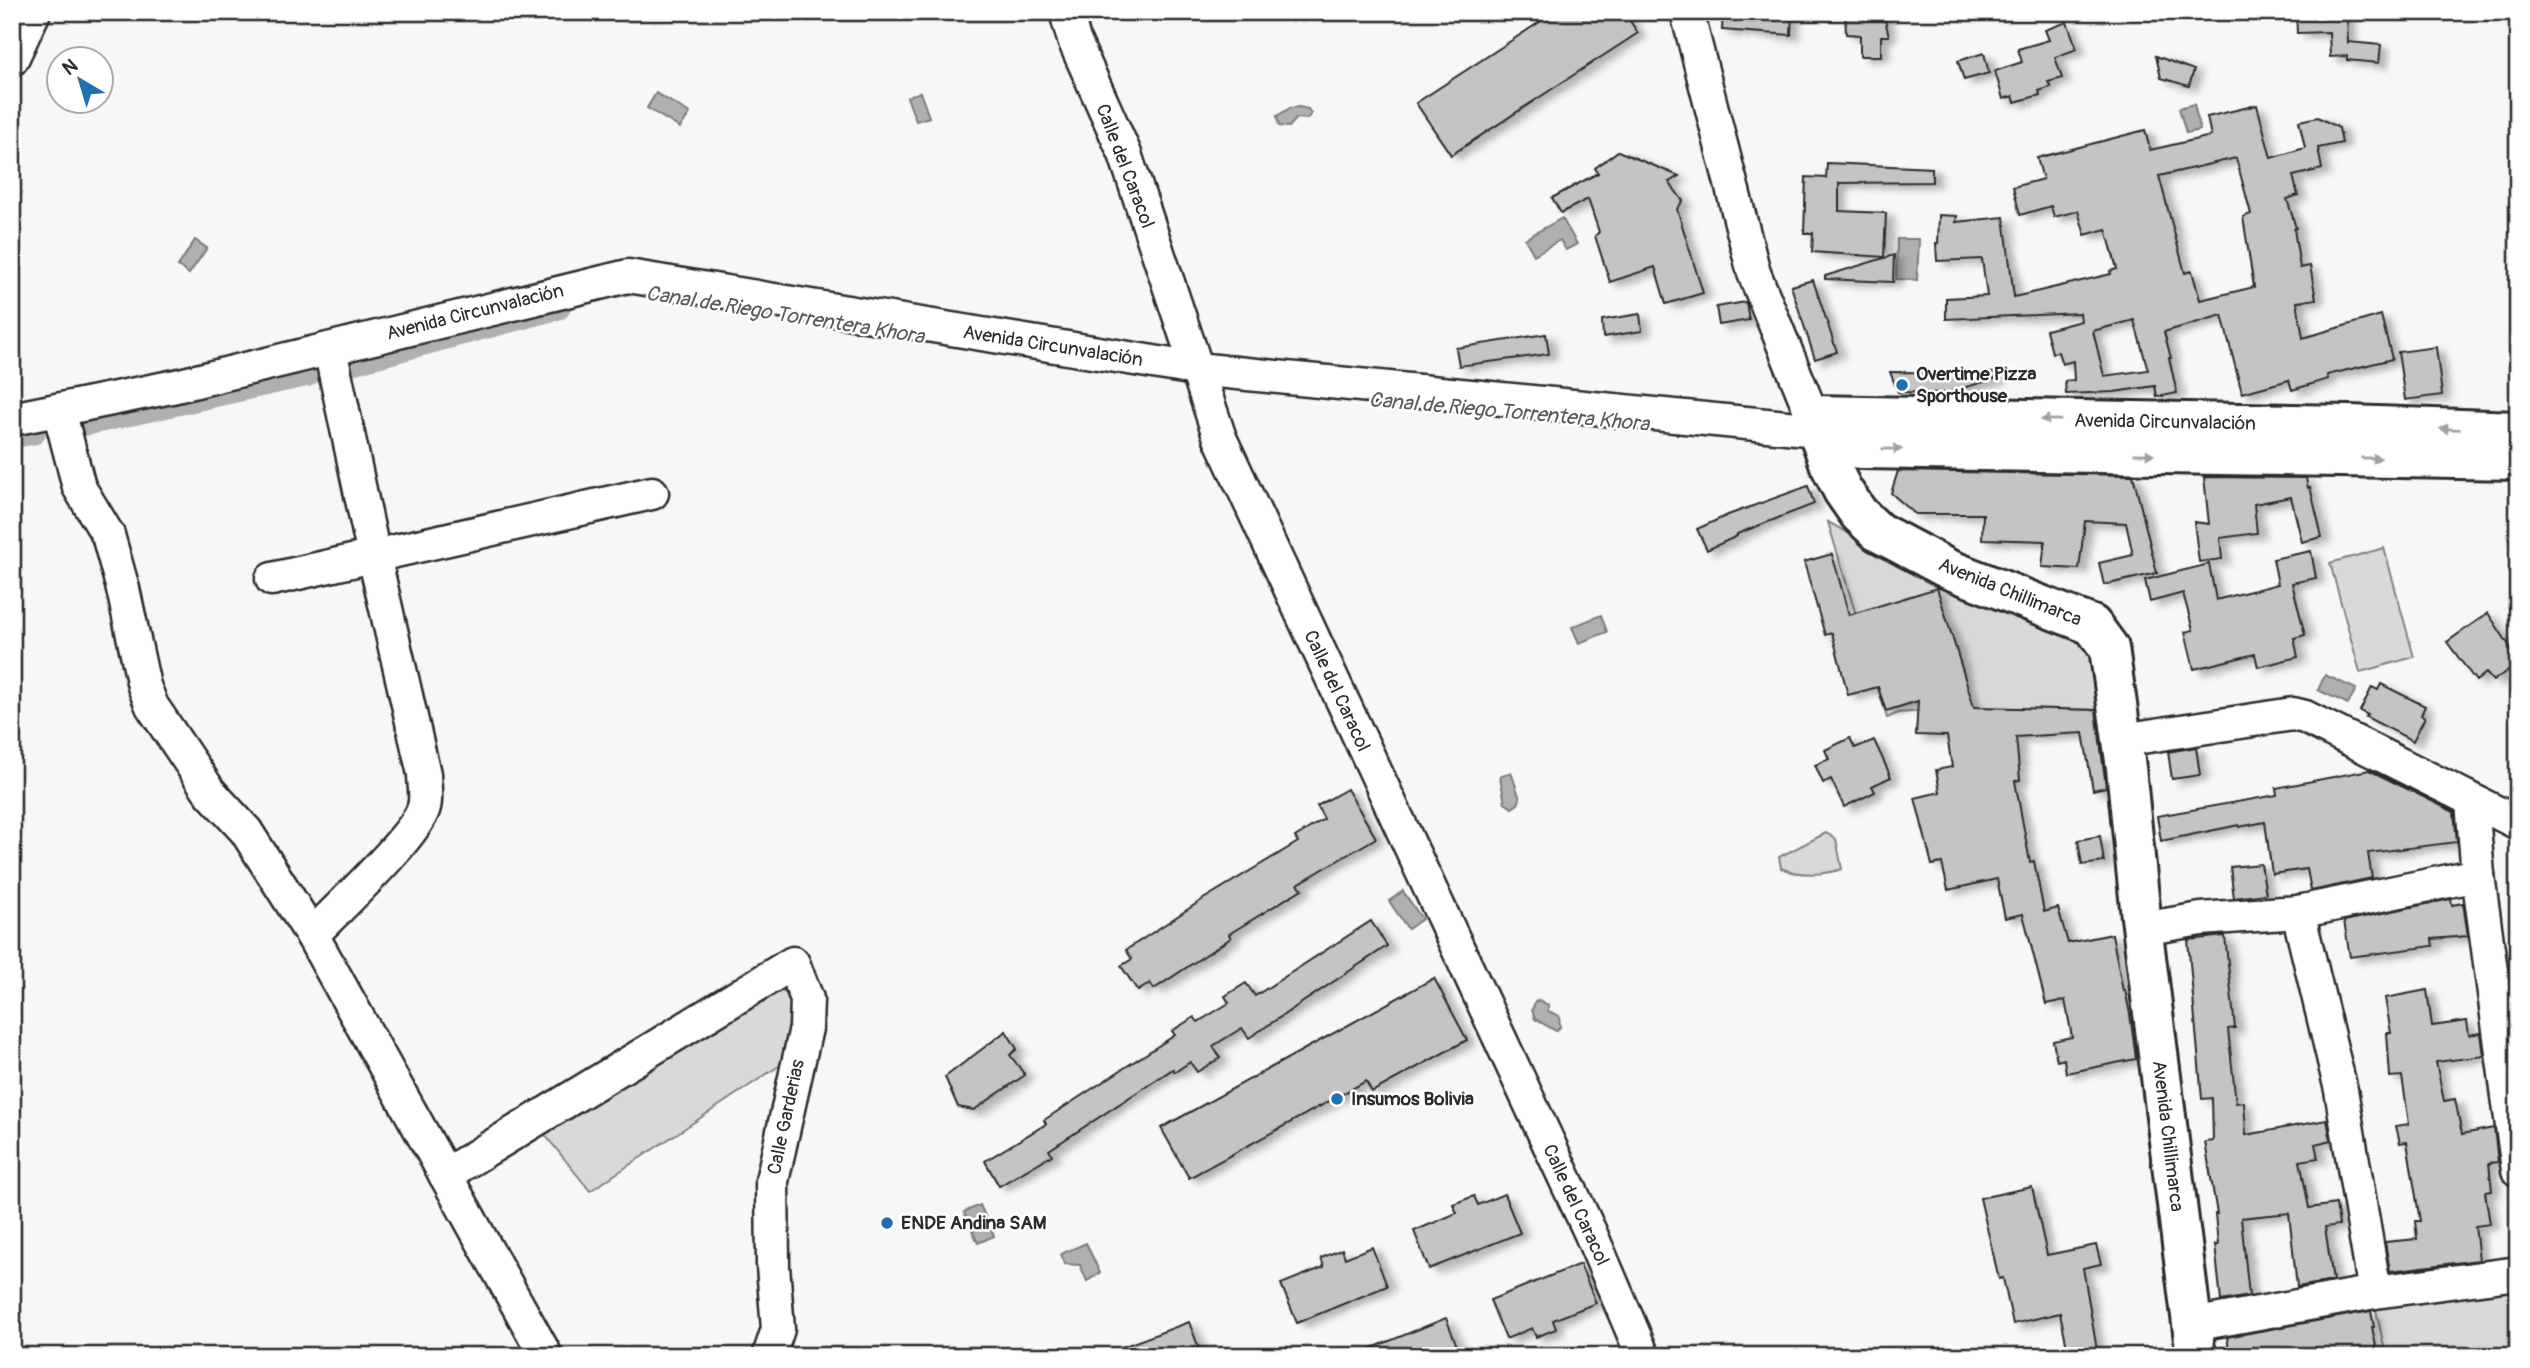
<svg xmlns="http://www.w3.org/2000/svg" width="2530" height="1368" font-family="Pangolin,sans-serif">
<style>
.green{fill:#d9d9d9;stroke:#828282;stroke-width:2}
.water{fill:#b0b0b0;stroke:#7b7b7b;stroke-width:2}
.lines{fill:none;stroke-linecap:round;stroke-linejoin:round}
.canal{stroke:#b0b0b0;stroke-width:23}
.building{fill:#c4c4c4;stroke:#2b2b2b;stroke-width:2;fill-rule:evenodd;filter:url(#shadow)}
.minor-casing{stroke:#2b2b2b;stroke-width:37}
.major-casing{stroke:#2b2b2b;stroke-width:44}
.minor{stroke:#fff;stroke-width:32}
.major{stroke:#fff;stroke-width:38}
.oneway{fill:#a0a0a0}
.poi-dot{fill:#1f6fb2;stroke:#fff;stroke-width:2.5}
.labels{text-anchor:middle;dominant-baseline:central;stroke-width:5;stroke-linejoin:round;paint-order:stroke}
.street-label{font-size:19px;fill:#2b2b2b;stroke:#fff}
.poi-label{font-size:19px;font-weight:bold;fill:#2b2b2b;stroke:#fff;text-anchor:start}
.water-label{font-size:21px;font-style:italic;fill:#5a5a5a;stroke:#fff}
</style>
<defs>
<filter id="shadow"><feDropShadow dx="8" dy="4.5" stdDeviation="3.5" flood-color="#0004"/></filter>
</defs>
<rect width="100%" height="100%" fill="#f7f7f7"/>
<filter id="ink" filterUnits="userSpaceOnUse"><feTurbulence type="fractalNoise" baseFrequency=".0143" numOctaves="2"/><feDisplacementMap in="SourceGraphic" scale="14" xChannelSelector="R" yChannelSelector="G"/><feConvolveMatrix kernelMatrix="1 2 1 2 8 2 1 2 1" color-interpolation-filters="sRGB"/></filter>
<g filter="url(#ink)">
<g class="green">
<polygon points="1828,522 1971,600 2056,625 2082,638 2096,659 2099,710 1974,707 1898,713 1887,718"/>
<polygon points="2384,548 2414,657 2360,672 2330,563"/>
<path d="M 1826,833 L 1836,839 L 1842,869 C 1825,875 1797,876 1781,868 L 1779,857 Z"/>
<polygon points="776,989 788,994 796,1004 788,1060 590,1191 542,1131"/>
<polygon points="2506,1279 2518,1332 2518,1356 2386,1356 2374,1301"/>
</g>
<g class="water">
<polygon points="920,92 929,117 916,121 907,97"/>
<polygon points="656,93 690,113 680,128 647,108"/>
<polygon points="2194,104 2200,130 2186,133 2179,108"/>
<polygon points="1299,107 1308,109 1311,114 1307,119 1297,118 1289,127 1279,126 1277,116 1290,108"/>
<polygon points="1562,218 1577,244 1566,250 1560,240 1534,255 1525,239"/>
<polygon points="1897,239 1919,239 1917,280 1896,279"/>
<polygon points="195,240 207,248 189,274 178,266"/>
<polygon points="1601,615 1607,632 1579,643 1572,627"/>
<polygon points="2325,675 2356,689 2348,704 2318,690"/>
<polygon points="1511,772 1520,799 1518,804 1512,808 1505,803 1500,777"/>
<polygon points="1403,891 1422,919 1408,929 1389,901"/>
<polygon points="1539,1000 1548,1005 1548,1011 1559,1016 1560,1027 1556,1031 1535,1019 1532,1010 1535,1002"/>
<polygon points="980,1205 994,1236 978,1243 964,1212"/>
<polygon points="1086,1243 1100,1273 1087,1281 1080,1265 1065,1264 1061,1254"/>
</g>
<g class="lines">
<g class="canal">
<polyline points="349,364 559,308"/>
<polyline points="78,426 308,375"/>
<polyline points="12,437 34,433"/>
</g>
</g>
<g class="building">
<polygon points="1555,12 1624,12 1638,33 1451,155 1416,103"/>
<polygon points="1723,12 1792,12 1791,35 1722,30"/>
<polygon points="1845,12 1883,12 1889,36 1881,36 1881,56 1860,56 1860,35 1846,34"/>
<polygon points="2296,12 2347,12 2348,44 2348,42 2381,45 2379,63 2347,60 2347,56 2330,57 2329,32 2297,33"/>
<polygon points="2067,22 2077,49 2055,57 2062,78 2048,82 2051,87 2039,91 2040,95 2015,102 2013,96 2003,99 1995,71 2022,62 2018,49 2049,40 2045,30"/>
<polygon points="1984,53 1989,73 1964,80 1958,61"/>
<polygon points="2156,56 2194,70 2189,86 2161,78"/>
<path d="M 2257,105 L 2271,158 L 2305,148 L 2299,121 L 2318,117 L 2339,128 L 2342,143 L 2318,148 L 2322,169 L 2293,176 L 2298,195 L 2287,199 L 2296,228 L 2294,229 L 2300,268 L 2310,266 L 2316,299 L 2297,302 L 2303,338 L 2381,315 L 2392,359 L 2327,375 L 2328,379 L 2292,390 L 2289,380 L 2242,393 L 2222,315 L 2164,332 L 2171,358 L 2169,358 L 2177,393 L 2157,397 L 2155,386 L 2114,392 L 2066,394 L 2065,381 L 2074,380 L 2073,361 L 2062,364 L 2058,352 L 2052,353 L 2046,330 L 2081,321 L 2080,313 L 1946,319 L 1946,298 L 1987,296 L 1982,259 L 1937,261 L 1936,243 L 1938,243 L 1939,215 L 1957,216 L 1956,222 L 2004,217 L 2014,297 L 2111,274 L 2110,271 L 2117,269 L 2106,229 L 2085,235 L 2078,211 L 2054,217 L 2051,206 L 2020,215 L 2013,187 L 2043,179 L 2037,158 L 2145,130 L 2150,150 L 2211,136 L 2207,117 ZM 2236,158 L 2251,214 L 2243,217 L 2254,287 L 2200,300 L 2192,271 L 2185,273 L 2159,176 ZM 2134,320 L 2148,370 L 2104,376 L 2093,331 Z"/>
<polygon points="1618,151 1679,176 1669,182 1683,201 1677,209 1703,293 1666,304 1655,267 1610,282 1595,236 1599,232 1588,199 1561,213 1552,198 1598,173 1595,168"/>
<polygon points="1827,163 1932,168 1932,182 1839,183 1839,211 1886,213 1884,257 1812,252 1813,233 1804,233 1806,177 1826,178"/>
<polygon points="1894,255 1893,282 1825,279 1825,276"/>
<polygon points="1813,280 1837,352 1815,359 1791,286"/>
<polygon points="1746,302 1749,320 1719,325 1716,307"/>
<polygon points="1640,314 1642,331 1603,337 1602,320"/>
<polygon points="1546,334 1549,354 1459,366 1456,348"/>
<polygon points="2436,347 2442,395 2405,400 2398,352"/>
<polygon points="1890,372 1998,373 1998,378 1945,393 1898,392"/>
<polygon points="1898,471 2133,475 2157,573 2104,585 2099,563 2133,555 2126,523 2085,521 2079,569 2042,567 2045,541 1982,539 1983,514 1915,514 1891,493"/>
<polygon points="2204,477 2306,478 2308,488 2310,487 2322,537 2302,542 2291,497 2254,504 2257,533 2220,538 2222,559 2199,562 2194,522 2209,524"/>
<polygon points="1808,486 1814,504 1737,534 1737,536 1707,550 1697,529 1728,515"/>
<polygon points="2311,551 2316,578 2292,583 2305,635 2294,638 2298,657 2258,667 2255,654 2194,669 2185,632 2193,630 2183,593 2150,602 2145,580 2209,564 2216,600 2278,584 2273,559"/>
<polygon points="1832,554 1849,615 1937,588 1974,707 2096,710 2106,787 2093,790 2083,733 2016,737 2020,780 2015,781 2030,862 2034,861 2044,912 2058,908 2068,943 2112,934 2123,991 2125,990 2130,1014 2136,1059 2066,1073 2064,1059 2057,1061 2053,1041 2072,1037 2065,1000 2046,1004 2023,914 2005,918 1997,879 1948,890 1942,863 1932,865 1915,798 1940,792 1936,770 1952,767 1947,736 1916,735 1918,701 1886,711 1878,687 1848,695 1832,633 1825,635 1804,562"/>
<polygon points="2488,613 2518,659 2518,663 2493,681 2486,673 2476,681 2447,642"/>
<polygon points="2381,684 2425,706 2421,715 2425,717 2413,741 2366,717 2368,715 2360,711 2372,687 2378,690"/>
<polygon points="1850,738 1855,748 1874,740 1891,777 1872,786 1875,792 1844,807 1831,779 1823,783 1815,765 1829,759 1825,750"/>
<polygon points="2196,747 2200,775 2172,779 2168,752"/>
<polygon points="2369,770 2454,812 2457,842 2368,853 2372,878 2311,891 2307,869 2272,874 2265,822 2239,827 2239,825 2161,841 2157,816 2277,795 2276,788"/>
<polygon points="1347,789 1376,838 1298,884 1302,889 1229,934 1231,938 1154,989 1150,983 1138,991 1121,966 1132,959 1126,950 1205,898 1298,842 1295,837 1324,819 1317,806"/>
<polygon points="2100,836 2104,862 2082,865 2078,840"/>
<polygon points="2261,864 2266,894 2234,898 2230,867"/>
<polygon points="2451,899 2452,905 2463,903 2468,936 2432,939 2433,946 2350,957 2344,921"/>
<polygon points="1371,921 1387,946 1249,1038 1242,1028 1213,1046 1220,1058 1197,1072 1190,1062 1175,1072 1173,1069 1049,1150 1052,1155 999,1186 985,1161 1046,1124 1044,1120 1175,1035 1172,1031 1194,1017 1198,1022 1229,1003 1225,996 1246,983 1255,996"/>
<polygon points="2225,936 2235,1028 2228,1029 2236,1103 2244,1102 2246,1135 2327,1120 2331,1140 2315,1144 2318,1158 2300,1161 2309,1208 2336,1204 2339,1225 2325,1227 2333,1281 2297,1287 2289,1213 2241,1218 2249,1296 2221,1301 2215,1245 2218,1245 2215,1214 2217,1214 2205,1142 2213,1141 2212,1098 2202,1099 2188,940"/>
<polygon points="1434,978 1467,1040 1372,1092 1366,1081 1189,1178 1161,1128"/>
<polygon points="2427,990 2432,1026 2467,1021 2469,1035 2481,1033 2484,1056 2436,1062 2444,1101 2455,1099 2462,1134 2494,1128 2498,1162 2489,1163 2492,1191 2485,1192 2490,1224 2475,1226 2479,1260 2390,1271 2385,1242 2417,1239 2415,1221 2420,1221 2407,1142 2400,1143 2396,1126 2409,1124 2402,1076 2390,1077 2387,1033 2391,1033 2385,998"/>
<polygon points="1006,1031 1017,1049 1010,1055 1025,1075 974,1110 958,1107 945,1077"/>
<polygon points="2032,1187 2047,1255 2096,1245 2101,1264 2083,1268 2098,1356 2069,1356 2060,1313 2013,1324 2003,1278 1999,1279 1980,1198"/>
<polygon points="1504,1194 1520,1233 1429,1269 1414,1231 1457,1213 1453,1204 1474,1196 1478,1205"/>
<polygon points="1372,1247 1387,1286 1297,1323 1281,1284 1324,1267 1321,1258 1342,1249 1345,1258"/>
<polygon points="1580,1264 1596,1303 1553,1320 1556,1329 1536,1337 1532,1328 1506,1339 1490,1300"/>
<polygon points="2371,1311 2374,1327 2372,1327 2378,1356 2230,1356 2227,1337"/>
<polygon points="1446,1318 1461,1356 1355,1356 1355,1355"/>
<polygon points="1189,1322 1202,1356 1104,1356 1103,1354"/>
</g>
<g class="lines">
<g class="minor-casing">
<g id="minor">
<polyline points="1066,12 1074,40 1125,154 1220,438 1590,1232 1643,1356"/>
<polyline points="1687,12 1754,273 1812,415"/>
<polyline points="12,59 34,12"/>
<polyline points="59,410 79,487 108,535 123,589 144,686 152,706 210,792 246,831 312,935 546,1356"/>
<polyline points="12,419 176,386 628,276 1196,369 1817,430"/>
<polyline points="272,579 652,493"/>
<polyline points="2122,740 2293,714 2305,717 2518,823"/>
<polyline points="2472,802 2478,875 2518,1170"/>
<polyline points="2298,912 2341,1090 2375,1292"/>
<polyline points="2142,929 2201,919 2298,912 2478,875"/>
<path d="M 312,935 C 335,911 418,834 424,807 C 427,797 424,784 424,774 L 374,556 L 330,349"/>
<polyline points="445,1175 793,963 807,999 806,1028 772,1181 773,1266 778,1329 769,1356"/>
<polyline points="2192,1325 2375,1292 2518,1273"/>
</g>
</g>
<g class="major-casing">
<g id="major">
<polyline points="1824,445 1862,449 2518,460"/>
<polyline points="2196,1356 2141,917 2126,768 2109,648 2092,625 1948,569 1878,532 1859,514 1843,491 1830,465 1812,415 2349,425 2518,431"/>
</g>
</g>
<use href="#minor" class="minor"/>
<use href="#major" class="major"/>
</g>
<defs><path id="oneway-solid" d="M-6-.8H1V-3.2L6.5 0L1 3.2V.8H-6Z" transform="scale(1.75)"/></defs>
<g class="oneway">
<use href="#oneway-solid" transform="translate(2051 420) rotate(-179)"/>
<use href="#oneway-solid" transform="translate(2450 429) rotate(-178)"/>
<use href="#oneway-solid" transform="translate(1892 449) rotate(1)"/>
<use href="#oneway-solid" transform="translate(2144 454) rotate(1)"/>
<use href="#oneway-solid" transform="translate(2371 458) rotate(1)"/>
</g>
</g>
<g class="poi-dot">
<circle cx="1902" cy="385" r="7"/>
<circle cx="1337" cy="1099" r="7"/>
<circle cx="887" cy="1223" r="7"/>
</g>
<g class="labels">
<g class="street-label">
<text transform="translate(1125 166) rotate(69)">Calle del Caracol</text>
<text transform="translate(475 312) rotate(-14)">Avenida Circunvalación</text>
<text transform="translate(1053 346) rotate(9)">Avenida Circunvalación</text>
<text transform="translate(2165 422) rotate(1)">Avenida Circunvalación</text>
<text transform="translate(2010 592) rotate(22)">Avenida Chillimarca</text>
<text transform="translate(1337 691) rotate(65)">Calle del Caracol</text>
<text transform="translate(786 1117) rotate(-78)">Calle Garderias</text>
<text transform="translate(2168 1136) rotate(83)">Avenida Chillimarca</text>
<text transform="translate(1576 1205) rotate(65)">Calle del Caracol</text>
</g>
<g class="poi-label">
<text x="1916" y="374">Overtime Pizza<tspan x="1916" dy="22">Sporthouse</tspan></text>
<text x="1351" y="1099">Insumos Bolivia</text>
<text x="901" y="1223">ENDE Andina SAM</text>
</g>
<g class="water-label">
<text transform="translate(785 315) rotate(9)">Canal de Riego Torrentera Khora</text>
<text transform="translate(1509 412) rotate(5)">Canal de Riego Torrentera Khora</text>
</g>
</g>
<rect width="2530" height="1368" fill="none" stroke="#fff" stroke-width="42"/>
<rect x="21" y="21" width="2488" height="1326" fill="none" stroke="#2b2b2b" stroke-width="2.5" filter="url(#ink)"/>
<g transform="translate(80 80) rotate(322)"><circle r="33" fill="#ffffff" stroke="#aaaaaa" stroke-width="2"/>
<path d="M0-5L12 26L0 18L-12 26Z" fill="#1f6fb2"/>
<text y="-10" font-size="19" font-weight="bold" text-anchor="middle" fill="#2b2b2b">N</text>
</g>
</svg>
